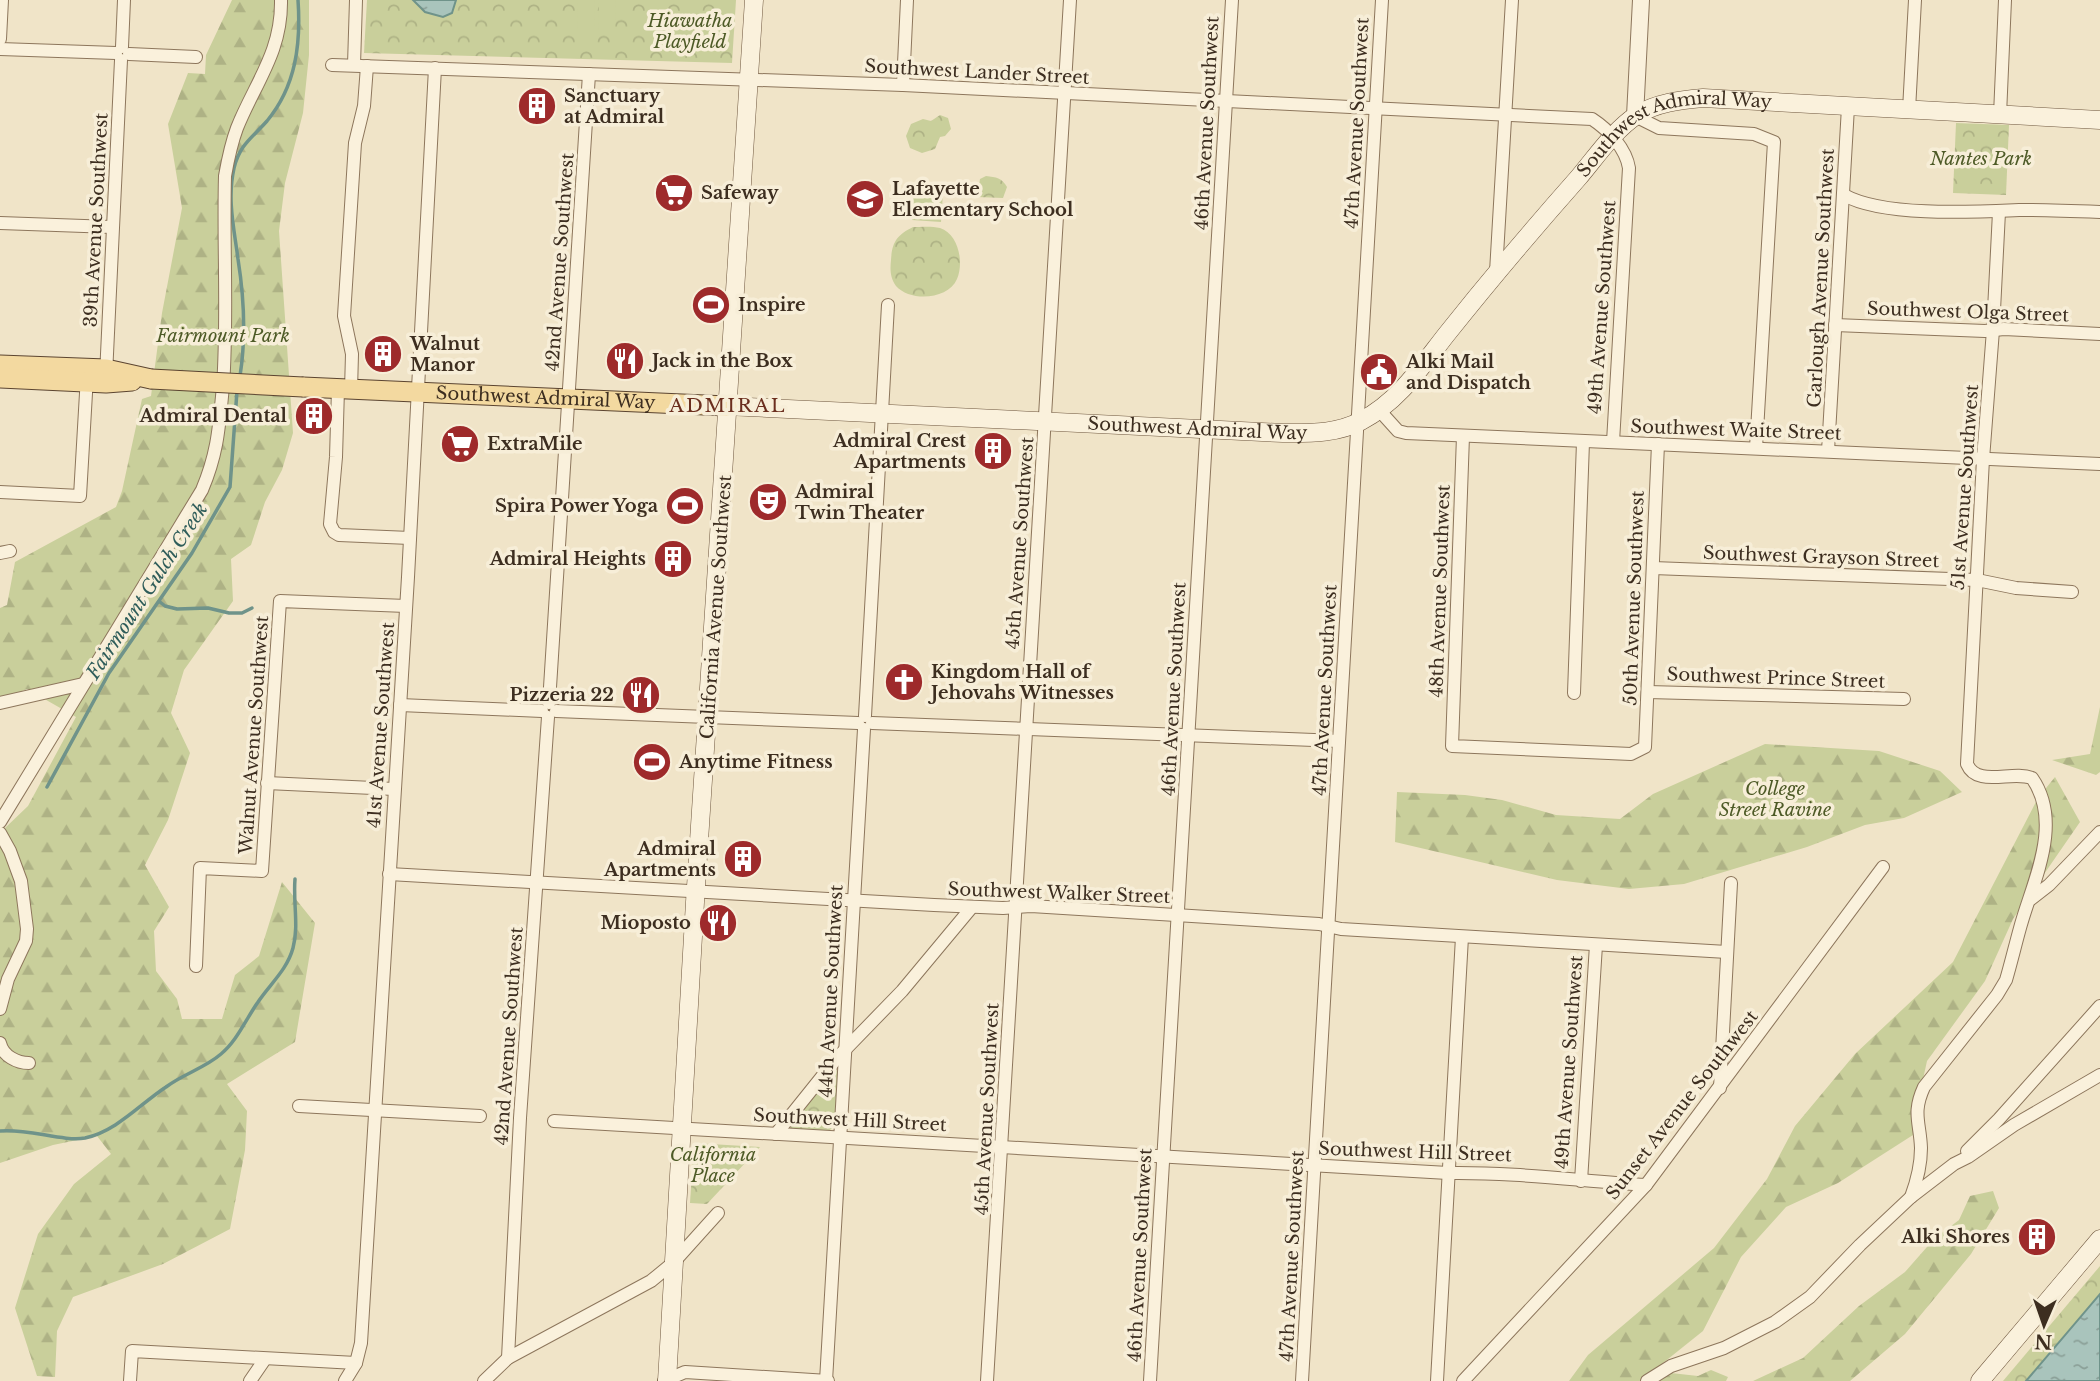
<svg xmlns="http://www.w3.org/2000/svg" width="2100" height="1381" font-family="'Libre Baskerville',serif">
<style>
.forest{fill:url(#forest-firs)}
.park{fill:url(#park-crowns)}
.pitch{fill:#c9cf9b}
.water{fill:url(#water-ripples);stroke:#6f938a;stroke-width:2}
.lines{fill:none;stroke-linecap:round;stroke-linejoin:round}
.stream{stroke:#6f938a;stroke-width:3.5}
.minor-casing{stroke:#8d765c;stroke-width:14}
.tertiary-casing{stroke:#8d765c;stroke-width:18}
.secondary-casing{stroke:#6f573f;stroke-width:19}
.primary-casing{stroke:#5b4430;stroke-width:21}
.minor{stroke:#faf1dc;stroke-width:12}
.tertiary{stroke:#faf1dc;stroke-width:16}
.secondary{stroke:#faf1dc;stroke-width:18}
.primary{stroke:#f3d9a0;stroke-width:19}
.primary-bridge-casing{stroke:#5b4430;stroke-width:21;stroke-linecap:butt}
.primary-bridge{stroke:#f3d9a0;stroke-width:19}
.labels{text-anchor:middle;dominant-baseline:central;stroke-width:7;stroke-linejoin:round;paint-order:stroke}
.park-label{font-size:18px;font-style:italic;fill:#4d5a26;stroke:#f7eed8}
.street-label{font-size:18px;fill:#3d2e20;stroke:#f7eed8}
.poi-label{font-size:18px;font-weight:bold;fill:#3d2e20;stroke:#f7eed8;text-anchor:start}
.neighbourhood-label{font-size:19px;letter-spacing:2px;fill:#6b2e1e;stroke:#f7eed8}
.water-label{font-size:19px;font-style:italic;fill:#2f5d5a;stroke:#f7eed8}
</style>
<defs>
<pattern id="forest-firs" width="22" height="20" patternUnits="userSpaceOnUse" patternTransform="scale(1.75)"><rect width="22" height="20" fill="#c9cf9b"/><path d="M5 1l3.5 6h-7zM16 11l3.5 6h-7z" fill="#aeb285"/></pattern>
<pattern id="park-crowns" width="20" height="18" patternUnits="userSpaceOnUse" patternTransform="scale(1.75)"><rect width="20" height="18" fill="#c9cf9b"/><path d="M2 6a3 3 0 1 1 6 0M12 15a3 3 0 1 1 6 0" fill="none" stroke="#aeb285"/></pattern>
<pattern id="water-ripples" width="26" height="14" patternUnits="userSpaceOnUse" patternTransform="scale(1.75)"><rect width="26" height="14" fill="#a9c4bc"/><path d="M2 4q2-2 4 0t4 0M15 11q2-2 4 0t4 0" fill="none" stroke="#8ba098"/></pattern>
</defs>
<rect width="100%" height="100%" fill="#f0e4c8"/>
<g class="forest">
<polygon points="232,0 309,0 309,55 303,113 285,183 279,231 293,433 282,470 265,502 251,545 231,559 233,601 184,670 171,713 190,753 168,820 145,865 169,907 154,931 156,971 177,999 182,1019 222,1019 235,975 259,956 282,882 315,923 295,1042 227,1084 247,1111 245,1150 230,1229 163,1264 73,1297 57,1331 55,1377 37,1376 15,1308 38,1234 74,1184 111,1154 97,1136 53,1145 0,1163 0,826 5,828 28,806 76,717 27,689 0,700 0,608 7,605 15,562 116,507 122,491 142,399 151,396 162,313 182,208 168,124 188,73 205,74 206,55"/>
<polygon points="2100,707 2100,772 2096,775 2052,760 2090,754"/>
<polygon points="1765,744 1879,751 1940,771 1962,792 1904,818 1865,825 1807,847 1684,884 1629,889 1557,880 1395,842 1397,792 1465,795 1502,800 1556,815 1620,819 1653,794"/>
<polygon points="2055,777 2080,822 2013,919 1985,981 1927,1061 1920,1093 1913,1135 1838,1183 1786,1207 1741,1257 1703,1331 1653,1371 1698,1376 1711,1370 1728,1377 1726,1381 1569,1381 1588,1355 1714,1248 1767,1179 1795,1126 1855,1054 1953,962 2038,798"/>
<polygon points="1993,1191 1999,1208 1971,1254 1905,1334 1850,1381 1753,1381 1803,1358 1859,1306 1905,1272 1934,1239 1959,1220 1970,1196"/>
</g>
<g class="park">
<polygon points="367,0 736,0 732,63 364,53"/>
<polygon points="940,115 948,118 951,129 945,136 940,137 935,149 922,153 910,148 906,136 911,124 923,119 931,121"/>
<polygon points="1956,123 2009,125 2006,195 1953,193"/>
<path d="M 986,176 C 996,177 1002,178 1007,187 L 1003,198 L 977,197 L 980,179 Z"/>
<path d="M 913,227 C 921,227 932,226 940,228 C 959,234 964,263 957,279 C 948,300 910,302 896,286 C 890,278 890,269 891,260 C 892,242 897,235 913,227 Z"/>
<polygon points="838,1067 835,1125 828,1132 788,1129"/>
<polygon points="694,1143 760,1147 707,1204 690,1203"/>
<polygon points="2100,1266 2100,1294 2026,1381 2003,1381"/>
</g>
<g class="pitch">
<polygon points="578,0 595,0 594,29 577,29"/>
<polygon points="599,0 616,0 615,30 598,30"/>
<polygon points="913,191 943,193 941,222 912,220"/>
</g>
<g class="water">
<polygon points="413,0 456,0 452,13 443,17 425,12"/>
<polygon points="2100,1294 2100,1381 2026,1381"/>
</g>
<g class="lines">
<g class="stream">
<path d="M 240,376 C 246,338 244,297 238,259 C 234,228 227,199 234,168 C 240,144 252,138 267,121 C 296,86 301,44 298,0"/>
<polyline points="160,602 165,606 177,609 208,608 229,613 242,613 252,608"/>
<polyline points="47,787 109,673 192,553 230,487 237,391"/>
<path d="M 0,1131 C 27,1128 63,1142 85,1138 C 117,1131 140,1104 166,1087 C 183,1074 205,1068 221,1054 C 237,1041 246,1019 258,1002 C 270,984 287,970 293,948 C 299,926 293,903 295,879"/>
</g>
<g class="minor-casing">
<g id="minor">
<polyline points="0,39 2,0"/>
<polyline points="122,47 124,0"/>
<polyline points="0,49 116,53"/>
<polyline points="129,54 196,57"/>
<path d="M 332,65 L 903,85 L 1592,119 C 1609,130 1626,149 1629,168 L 1613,442"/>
<polyline points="354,65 356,0"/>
<polyline points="903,85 907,0"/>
<polyline points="1909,110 1915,0"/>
<polyline points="2000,115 2005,0"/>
<polyline points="1635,116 1659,128 1754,134 1774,142 1756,448"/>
<path d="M 1844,195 C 1883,217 1974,212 2019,210 C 2046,210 2073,211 2100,212"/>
<polyline points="0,223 112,227"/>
<polyline points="1496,272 1512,0"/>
<polyline points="1835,325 1985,331 2004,329 2100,334"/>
<polyline points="106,375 121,60"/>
<polyline points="338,389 336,457 330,524 334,532 339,535 410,538"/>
<polyline points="351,390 352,354 344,316 355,143 364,106 367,66"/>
<polyline points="1379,410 1398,431 1406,433 2100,464"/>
<polyline points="1463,436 1452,746 1631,754 1645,747 1658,444"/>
<polyline points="1828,451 1848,107"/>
<polyline points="0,492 80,496 87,376"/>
<polyline points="0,553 10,551"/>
<polyline points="1653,568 1977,580 2016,588 2072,592"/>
<polyline points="1648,692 1904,699"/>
<polyline points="1574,693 1583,442"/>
<polyline points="0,703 83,684"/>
<polyline points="549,703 589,74"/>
<polyline points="400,705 542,711"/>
<polyline points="556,711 858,723"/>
<polyline points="865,716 888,305"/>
<polyline points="872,723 1339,741"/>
<polyline points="267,783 394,789"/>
<path d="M 0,822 L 202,490 C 218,452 219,427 223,386 C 228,316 223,246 225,176 C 228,159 231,144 237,128 C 255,83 282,52 281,0"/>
<polyline points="0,833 10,851 21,881 27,929 26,941 8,979 0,1009"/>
<polyline points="389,874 934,905 1003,908 1031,906 1319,924 1341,929 1727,952"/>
<polyline points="2031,899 2049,885 2100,832"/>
<polyline points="196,966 200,868 262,871 280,601 406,606"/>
<path d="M 0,1043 C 3,1056 17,1063 29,1063"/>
<polyline points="1720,1088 1731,883"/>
<polyline points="299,1106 480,1116"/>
<path d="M 554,1121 L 1448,1173 C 1515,1172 1580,1181 1646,1185"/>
<polyline points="776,1134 837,1058 902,991 972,907"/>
<polyline points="1967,1151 1999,1119 2100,1006"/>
<polyline points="1581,1181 1596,945"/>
<path d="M 1911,1197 C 1917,1181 1921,1165 1921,1148 C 1920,1122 1912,1113 1924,1087 L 1997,995 L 2006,980 C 2011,963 2015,946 2020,928 C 2032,883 2064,824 2032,778 C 2012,770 1977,788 1967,764 L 1983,459 L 1993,330 L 1999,212"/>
<polyline points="508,1358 520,1118 548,717"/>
<polyline points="130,1381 132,1351 356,1363"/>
<polyline points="250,1381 265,1359"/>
<polyline points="345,1381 356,1363 361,1343 408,577 435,68"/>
<polyline points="484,1381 508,1358 651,1281 673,1263 718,1213"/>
<polyline points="664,1381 685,1372 828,1381"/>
<polyline points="826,1381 864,729"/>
<polyline points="987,1381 1070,0"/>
<polyline points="1150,1381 1232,0"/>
<polyline points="1302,1381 1382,0"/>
<polyline points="1437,1381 1462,937"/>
<polyline points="1463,1381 1646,1185 1883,867"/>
<polyline points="1647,1381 1671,1366 1724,1348 1775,1322 1810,1297 1860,1245 1911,1197 1954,1164 1968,1157 2014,1125 2100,1075"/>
</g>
</g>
<g class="tertiary-casing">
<polyline id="tertiary" points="1635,116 1641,0"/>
</g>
<g class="secondary-casing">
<g id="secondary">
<path id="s1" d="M 727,406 L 1283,433 C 1310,433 1336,434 1361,421 C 1398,402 1421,367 1446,335 C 1489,281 1533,229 1579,177 C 1596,157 1614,130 1637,115 C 1656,103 1680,100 1703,98 L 2100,120"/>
<polyline points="667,1381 695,902 754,0"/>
<polyline points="1980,1381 2100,1239"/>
</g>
</g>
<g class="primary-casing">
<g id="primary">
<polyline points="0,365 106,369 151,379"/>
<polyline points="0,378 106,383 132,381"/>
<path id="s2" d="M 303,387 L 727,406"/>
</g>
</g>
<use href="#minor" class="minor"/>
<use href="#tertiary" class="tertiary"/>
<use href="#secondary" class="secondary"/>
<use href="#primary" class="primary"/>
<g class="primary-bridge-casing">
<polyline id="primary-bridge" points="151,379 303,387"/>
</g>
<use href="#primary-bridge" class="primary-bridge"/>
</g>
<defs>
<g id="building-disc" transform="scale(2.0125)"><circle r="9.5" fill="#9e2a2b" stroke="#f7eed8"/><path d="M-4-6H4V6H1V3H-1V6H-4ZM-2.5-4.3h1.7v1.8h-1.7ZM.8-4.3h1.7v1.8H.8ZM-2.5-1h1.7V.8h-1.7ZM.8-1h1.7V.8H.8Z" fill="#fff"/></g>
<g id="supermarket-disc" transform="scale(2.0125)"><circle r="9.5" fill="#9e2a2b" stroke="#f7eed8"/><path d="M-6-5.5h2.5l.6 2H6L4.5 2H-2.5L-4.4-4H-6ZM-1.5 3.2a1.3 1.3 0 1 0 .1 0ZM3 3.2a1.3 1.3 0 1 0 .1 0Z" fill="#fff"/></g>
<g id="school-disc" transform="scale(2.0125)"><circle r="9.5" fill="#9e2a2b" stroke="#f7eed8"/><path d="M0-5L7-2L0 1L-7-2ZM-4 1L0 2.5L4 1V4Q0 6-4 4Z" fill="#fff"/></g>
<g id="stadium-disc" transform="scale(2.0125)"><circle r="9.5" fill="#9e2a2b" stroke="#f7eed8"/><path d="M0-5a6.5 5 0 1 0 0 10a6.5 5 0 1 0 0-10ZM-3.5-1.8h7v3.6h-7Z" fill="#fff"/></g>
<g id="restaurant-disc" transform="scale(2.0125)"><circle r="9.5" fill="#9e2a2b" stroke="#f7eed8"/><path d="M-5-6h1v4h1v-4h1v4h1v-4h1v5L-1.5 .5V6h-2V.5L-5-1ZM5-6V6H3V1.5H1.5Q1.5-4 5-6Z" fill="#fff"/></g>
<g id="civic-disc" transform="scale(2.0125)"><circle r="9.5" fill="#9e2a2b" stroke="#f7eed8"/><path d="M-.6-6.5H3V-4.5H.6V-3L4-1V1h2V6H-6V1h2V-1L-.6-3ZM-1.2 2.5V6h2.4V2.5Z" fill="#fff"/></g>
<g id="theatre-disc" transform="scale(2.0125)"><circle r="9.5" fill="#9e2a2b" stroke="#f7eed8"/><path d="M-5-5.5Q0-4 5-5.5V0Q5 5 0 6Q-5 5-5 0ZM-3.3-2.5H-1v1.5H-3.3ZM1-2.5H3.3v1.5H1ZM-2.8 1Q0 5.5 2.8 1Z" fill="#fff"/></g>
<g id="church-disc" transform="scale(2.0125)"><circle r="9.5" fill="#9e2a2b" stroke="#f7eed8"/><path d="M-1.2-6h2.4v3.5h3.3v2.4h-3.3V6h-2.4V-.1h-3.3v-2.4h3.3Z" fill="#fff"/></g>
</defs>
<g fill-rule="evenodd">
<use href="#building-disc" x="537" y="106"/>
<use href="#supermarket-disc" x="674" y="193"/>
<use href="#school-disc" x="865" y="199"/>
<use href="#stadium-disc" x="711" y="305"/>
<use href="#building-disc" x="383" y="354"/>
<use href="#restaurant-disc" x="625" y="361"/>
<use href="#civic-disc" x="1379" y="372"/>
<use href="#building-disc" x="314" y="416"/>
<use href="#supermarket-disc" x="460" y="444"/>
<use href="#building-disc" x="993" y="451"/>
<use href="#theatre-disc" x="768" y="502"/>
<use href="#stadium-disc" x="685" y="506"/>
<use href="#building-disc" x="673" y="559"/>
<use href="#church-disc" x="904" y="682"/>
<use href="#restaurant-disc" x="641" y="695"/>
<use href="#stadium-disc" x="652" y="762"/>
<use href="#building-disc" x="743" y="859"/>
<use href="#restaurant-disc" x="718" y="923"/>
<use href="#building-disc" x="2037" y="1237"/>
</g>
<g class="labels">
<g class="park-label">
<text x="690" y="21">Hiawatha<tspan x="690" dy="21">Playfield</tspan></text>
<text x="1981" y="159">Nantes Park</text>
<text x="223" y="336">Fairmount Park</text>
<text x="1775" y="789">College<tspan x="1775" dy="21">Street Ravine</tspan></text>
<text x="713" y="1155">California<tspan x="713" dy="21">Place</tspan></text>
</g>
<g class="street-label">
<text transform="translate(977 72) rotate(3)">Southwest Lander Street</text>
<text transform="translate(1207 123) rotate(-87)">46th Avenue Southwest</text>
<text transform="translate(1357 123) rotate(-87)">47th Avenue Southwest</text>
<text stroke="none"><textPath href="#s1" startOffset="1078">Southwest Admiral Way</textPath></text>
<text transform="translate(96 220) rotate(-87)">39th Avenue Southwest</text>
<text transform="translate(560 262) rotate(-86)">42nd Avenue Southwest</text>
<text transform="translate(1821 278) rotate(-87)">Garlough Avenue Southwest</text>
<text transform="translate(1602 307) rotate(-86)">49th Avenue Southwest</text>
<text transform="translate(1968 312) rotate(2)">Southwest Olga Street</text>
<text stroke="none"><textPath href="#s2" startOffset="243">Southwest Admiral Way</textPath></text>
<text stroke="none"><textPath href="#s1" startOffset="471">Southwest Admiral Way</textPath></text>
<text transform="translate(1736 430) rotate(2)">Southwest Waite Street</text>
<text transform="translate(1965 487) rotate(-86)">51st Avenue Southwest</text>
<text transform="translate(1020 543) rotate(-86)">45th Avenue Southwest</text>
<text transform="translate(1821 557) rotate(2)">Southwest Grayson Street</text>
<text transform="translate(1440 591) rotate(-88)">48th Avenue Southwest</text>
<text transform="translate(1634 598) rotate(-88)">50th Avenue Southwest</text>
<text transform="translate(716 607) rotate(-86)">California Avenue Southwest</text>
<text transform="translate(1776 678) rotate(2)">Southwest Prince Street</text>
<text transform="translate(1174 689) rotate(-87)">46th Avenue Southwest</text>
<text transform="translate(1325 690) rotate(-87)">47th Avenue Southwest</text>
<text transform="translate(381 725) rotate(-86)">41st Avenue Southwest</text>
<text transform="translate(254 735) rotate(-86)">Walnut Avenue Southwest</text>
<text transform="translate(1059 893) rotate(2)">Southwest Walker Street</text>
<text transform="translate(831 991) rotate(-87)">44th Avenue Southwest</text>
<text transform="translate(509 1036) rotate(-86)">42nd Avenue Southwest</text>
<text transform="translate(1569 1062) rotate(-86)">49th Avenue Southwest</text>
<text transform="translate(1682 1105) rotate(-52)">Sunset Avenue Southwest</text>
<text transform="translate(987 1109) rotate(-87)">45th Avenue Southwest</text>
<text transform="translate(850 1120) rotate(3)">Southwest Hill Street</text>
<text transform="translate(1415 1152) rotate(2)">Southwest Hill Street</text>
<text transform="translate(1140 1255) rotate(-87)">46th Avenue Southwest</text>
<text transform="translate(1292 1256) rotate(-87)">47th Avenue Southwest</text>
</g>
<g class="poi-label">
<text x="564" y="96">Sanctuary<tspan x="564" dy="21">at Admiral</tspan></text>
<text x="892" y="189">Lafayette<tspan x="892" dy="21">Elementary School</tspan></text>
<text x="701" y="193">Safeway</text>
<text x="738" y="305">Inspire</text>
<text x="410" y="344">Walnut<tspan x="410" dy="21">Manor</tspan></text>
<text x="652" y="361">Jack in the Box</text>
<text x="1406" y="362">Alki Mail<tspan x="1406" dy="21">and Dispatch</tspan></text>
<text x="287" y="416" text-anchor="end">Admiral Dental</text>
<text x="966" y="441" text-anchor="end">Admiral Crest<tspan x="966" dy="21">Apartments</tspan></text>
<text x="487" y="444">ExtraMile</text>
<text x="795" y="492">Admiral<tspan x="795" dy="21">Twin Theater</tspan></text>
<text x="658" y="506" text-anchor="end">Spira Power Yoga</text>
<text x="646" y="559" text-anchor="end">Admiral Heights</text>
<text x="931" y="672">Kingdom Hall of<tspan x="931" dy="21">Jehovahs Witnesses</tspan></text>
<text x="614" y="695" text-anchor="end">Pizzeria 22</text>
<text x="679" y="762">Anytime Fitness</text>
<text x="716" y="849" text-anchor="end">Admiral<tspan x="716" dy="21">Apartments</tspan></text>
<text x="691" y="923" text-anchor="end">Mioposto</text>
<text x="2010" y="1237" text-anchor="end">Alki Shores</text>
</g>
<g class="neighbourhood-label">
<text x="728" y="405">ADMIRAL</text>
</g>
<g class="water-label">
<text transform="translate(147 591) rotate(-57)">Fairmount Gulch Creek</text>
</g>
</g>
<g transform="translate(2044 1325) rotate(182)" stroke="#f7eed8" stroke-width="5" paint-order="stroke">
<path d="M0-5L12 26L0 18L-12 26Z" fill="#3d2e20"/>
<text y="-10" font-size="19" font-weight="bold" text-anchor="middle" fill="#3d2e20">N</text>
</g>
</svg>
